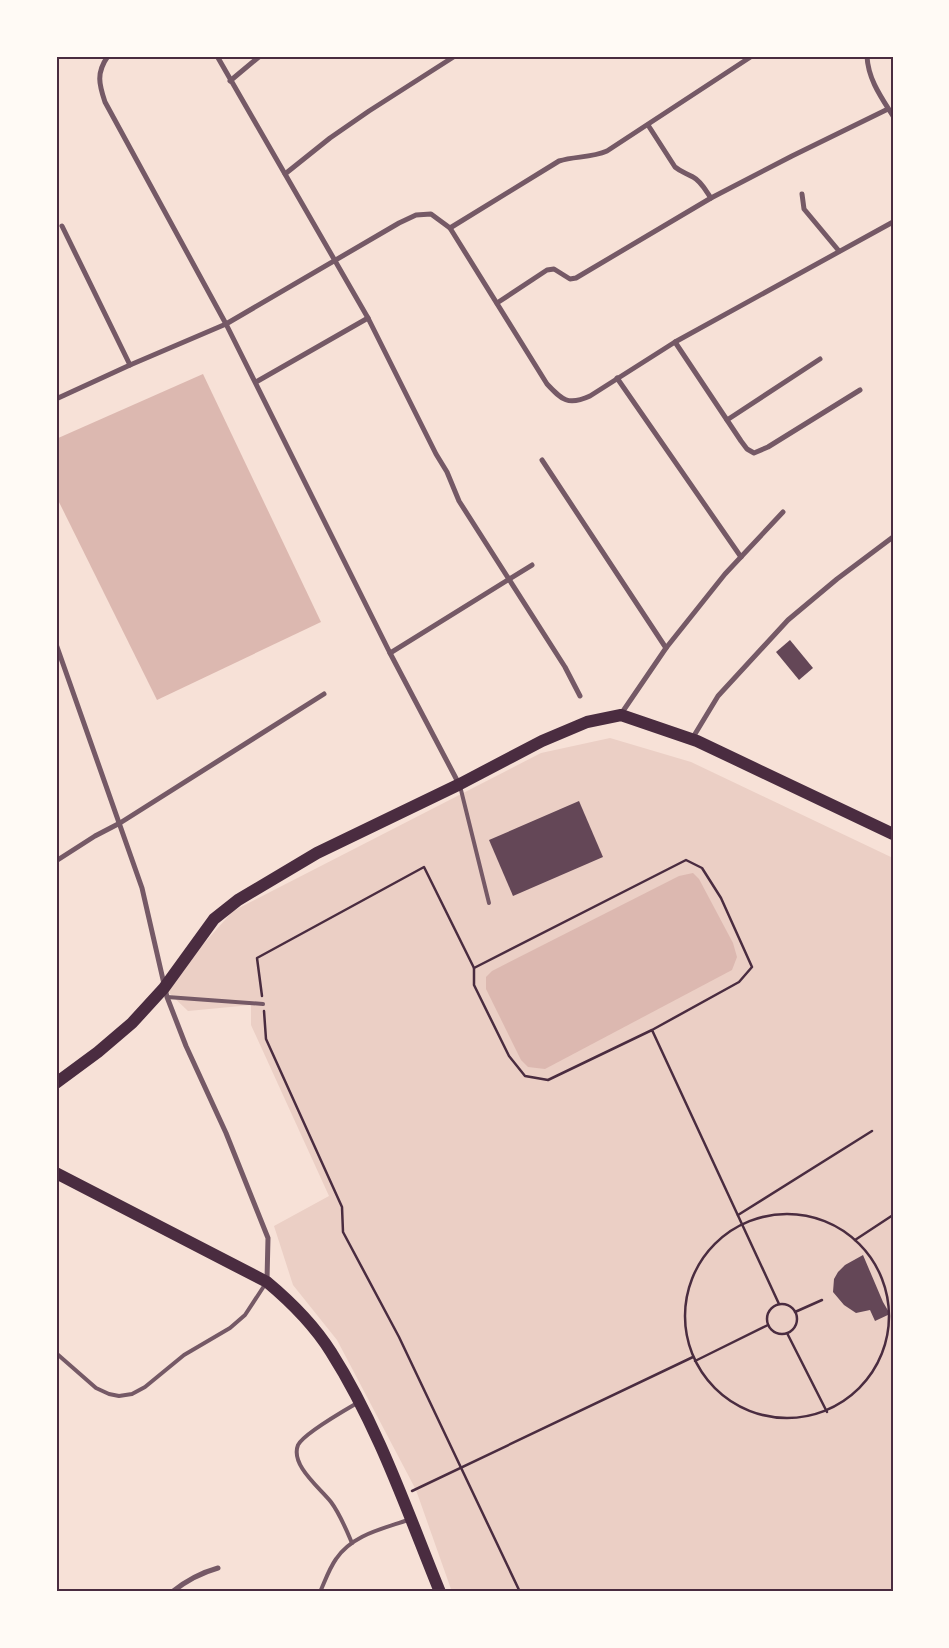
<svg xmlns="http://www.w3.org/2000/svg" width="949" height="1648" font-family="'Fira Sans',sans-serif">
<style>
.green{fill:#ebcfc5}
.water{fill:#dcb8b0}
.building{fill:#644757}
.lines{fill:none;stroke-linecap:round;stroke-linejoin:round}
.path{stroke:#4a2c40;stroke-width:2.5}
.service{stroke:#755966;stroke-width:4}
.minor{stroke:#755966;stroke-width:5}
.primary{stroke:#4a2c40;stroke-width:12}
.trunk{stroke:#4a2c40;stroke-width:12}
.neatline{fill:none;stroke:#4a2c40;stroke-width:2}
</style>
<rect width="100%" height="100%" fill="#f7e1d7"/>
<polygon class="green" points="610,738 691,762 893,858 893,1592 452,1592 416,1490 337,1340 293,1285 274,1226 329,1196 251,1025 251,1005 188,1011 164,988 233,911 541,753"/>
<g class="water">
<polygon points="203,374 321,622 157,700 56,496 56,439"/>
<polygon points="693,873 699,879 733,943 737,957 732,970 545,1069 528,1067 521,1060 486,989 486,977 492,971 679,876"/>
</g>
<g class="building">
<polygon points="790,640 813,668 799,680 776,652"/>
<polygon points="579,801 603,857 513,896 489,840"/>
<polygon points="863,1255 883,1302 890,1314 875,1321 870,1310 856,1313 844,1305 833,1292 834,1279 838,1272 845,1265"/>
</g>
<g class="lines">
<g class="path">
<polyline points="262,996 257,958 424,867 474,968"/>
<polyline points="264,1011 266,1039 342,1207 343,1232 399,1337 520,1592"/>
<polyline points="652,1030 739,982 752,967 721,898 702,868 686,860 474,968 474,985 509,1056 525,1076 548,1080 652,1030 779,1304"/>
<circle cx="787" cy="1316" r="102"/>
<polyline points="738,1215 872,1131"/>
<polyline points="855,1240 893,1215"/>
<circle cx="782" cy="1319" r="15"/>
<polyline points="795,1312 822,1300"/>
<polyline points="787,1333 827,1412"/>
<polyline points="695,1361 768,1325"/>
<polyline points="412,1491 693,1357"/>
</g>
<g class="service">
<polyline points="460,786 489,903"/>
<polyline points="167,997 263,1004"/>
<polyline points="56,1353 96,1388 109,1394 119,1396 132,1394 145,1387 184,1355 230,1328 245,1315 266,1283"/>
<path d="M 352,1543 C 346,1529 340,1514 331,1502 C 320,1488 290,1465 298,1445 C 303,1434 345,1410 357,1403"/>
<path d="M 320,1592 C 325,1581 329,1569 336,1559 C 352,1535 382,1529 408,1520"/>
</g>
<g class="minor">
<path d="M 108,56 C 96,73 99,84 105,102 L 226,324 L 390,653 L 459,784"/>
<polyline points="217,56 368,318 436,454 447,472 459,501 565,667 580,696"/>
<path d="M 867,56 C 868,79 881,97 893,116"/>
<polyline points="230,81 260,56"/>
<path d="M 648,125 L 675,167 C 681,172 686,173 693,177 C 701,181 706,191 711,198"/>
<polyline points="285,174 330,138 369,111 455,56"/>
<polyline points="802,194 804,209 839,251"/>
<polyline points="62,226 130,365"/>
<path d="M 450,228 L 559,161 C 575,156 591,158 607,151 L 752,56"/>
<polyline points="497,303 547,270 554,269 570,279 576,278 711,198 792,156 888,109"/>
<polyline points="675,342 741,441 747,449 754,453 768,447 860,390"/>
<polyline points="617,378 741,557"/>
<polyline points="256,382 368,318"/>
<path d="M 56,399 L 130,365 L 226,324 L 399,223 L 416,215 L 431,214 L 450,228 L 547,384 C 562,400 568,406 590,396 L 675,342 L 893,222"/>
<polyline points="727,420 820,359"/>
<polyline points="542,460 666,648"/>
<polyline points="56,644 142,888 167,997 186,1046 226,1133 268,1238 267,1280"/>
<polyline points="390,653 532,565"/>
<polyline points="621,714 666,648 725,574 783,512"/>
<polyline points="692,739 718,696 788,620 837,579 893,537"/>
<polyline points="56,861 95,836 120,823 324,694"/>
<path d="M 172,1592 C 187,1580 200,1573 218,1568"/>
</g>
<polyline class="primary" points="56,1083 98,1052 132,1023 164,988 214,919 238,900 317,853 460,784 542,741 587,722 621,715 697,741 893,834"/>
<path class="trunk" d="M 56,1173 L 267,1282 C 291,1302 314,1325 331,1352 C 378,1426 407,1511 440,1592"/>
</g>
<rect width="949" height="1648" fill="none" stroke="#fffaf5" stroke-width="115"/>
<rect x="58" y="58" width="834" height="1532" class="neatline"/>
</svg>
